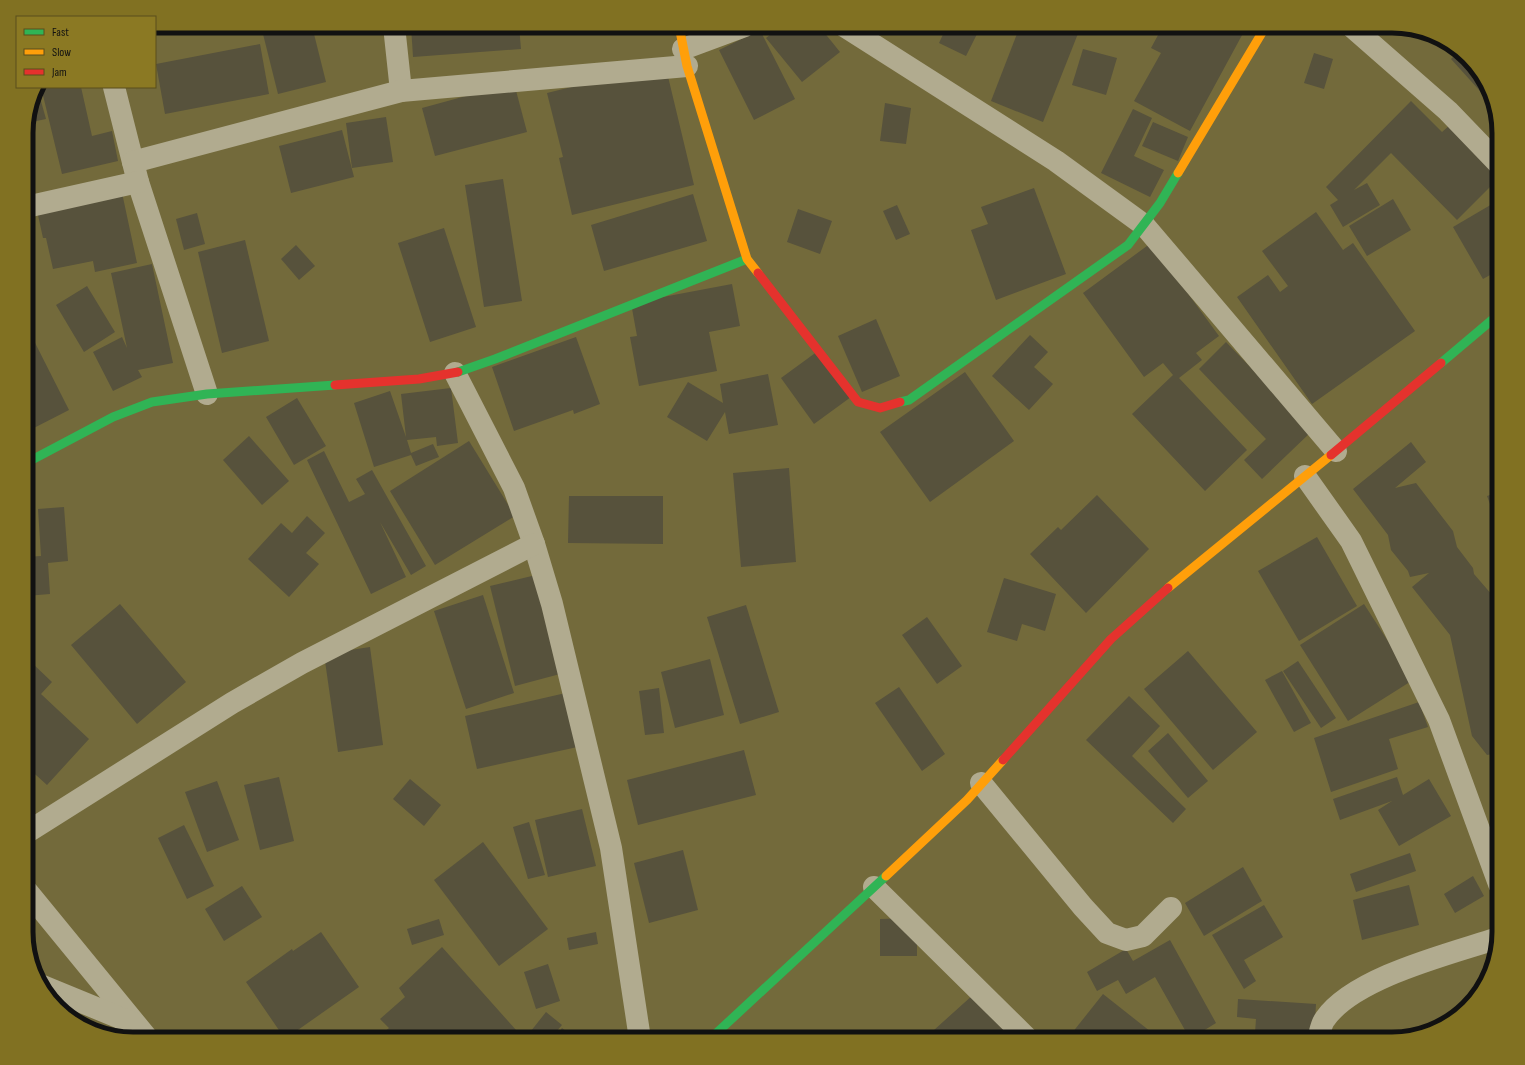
<svg xmlns="http://www.w3.org/2000/svg" width="1525" height="1065" font-family="'Sofia Sans Condensed',sans-serif">
<style>
.building{fill:#57523c}
.lines{fill:none;stroke-linecap:round;stroke-linejoin:round}
.street{stroke:#b1ab8f;stroke-width:22}
.fast{stroke:#30b455;stroke-width:9}
.slow{stroke:#ff9f0a;stroke-width:9}
.jam{stroke:#e5322d;stroke-width:9}
.rim{fill:none;stroke:#111;stroke-width:5}
</style>
<rect width="100%" height="100%" fill="#736a3b"/>
<g class="building">
<polygon points="261,26 312,26 326,82 278,94"/>
<polygon points="411,26 519,26 521,49 413,57"/>
<polygon points="781,26 819,26 840,52 802,82 766,38"/>
<polygon points="947,26 981,26 966,56 939,43"/>
<polygon points="1020,26 1081,26 1043,122 991,101"/>
<polygon points="1163,26 1247,26 1190,131 1134,101 1161,53 1151,48"/>
<polygon points="760,30 795,99 754,120 719,50"/>
<polygon points="260,44 269,94 165,114 156,64"/>
<polygon points="1083,49 1117,58 1106,95 1072,85"/>
<polygon points="1459,51 1488,85 1491,99 1489,101 1451,59"/>
<polygon points="1314,53 1333,59 1324,89 1304,83"/>
<polygon points="665,64 694,185 572,215 559,158 563,157 547,93"/>
<polygon points="514,83 527,132 435,156 422,108"/>
<polygon points="37,87 46,119 27,123 34,92"/>
<polygon points="41,87 81,87 92,136 112,131 118,161 62,174"/>
<polygon points="1411,101 1442,132 1450,125 1499,174 1499,178 1457,220 1391,153 1354,190 1367,183 1380,205 1343,227 1330,205 1338,200 1326,187"/>
<polygon points="885,103 911,108 906,144 880,141"/>
<polygon points="1133,109 1152,118 1134,156 1164,170 1150,197 1101,173"/>
<polygon points="386,117 393,162 352,168 346,123"/>
<polygon points="1153,122 1188,137 1178,161 1142,146"/>
<polygon points="342,130 354,177 291,193 279,146"/>
<polygon points="503,179 522,301 484,307 465,185"/>
<polygon points="121,188 137,263 95,272 93,261 53,269 46,238 43,238 36,206"/>
<polygon points="1034,188 1066,274 996,300 971,230 988,224 981,207"/>
<polygon points="693,194 707,241 604,271 591,225"/>
<polygon points="1393,199 1411,230 1367,256 1349,226"/>
<polygon points="1499,200 1499,270 1483,279 1453,227"/>
<polygon points="897,205 910,234 896,240 883,211"/>
<polygon points="798,209 832,221 820,254 787,242"/>
<polygon points="1316,212 1343,250 1353,243 1415,331 1312,404 1237,297 1268,275 1280,292 1288,286 1262,251"/>
<polygon points="197,213 205,244 184,250 176,219"/>
<polygon points="444,228 476,327 430,342 398,243"/>
<polygon points="245,240 269,341 222,353 198,252"/>
<polygon points="1151,243 1219,336 1196,353 1202,360 1179,378 1247,450 1205,491 1132,414 1173,375 1163,363 1144,377 1083,293"/>
<polygon points="296,245 315,266 299,280 281,259"/>
<polygon points="152,264 173,363 138,370 142,377 113,391 93,352 122,337 127,348 111,273"/>
<polygon points="732,284 740,326 709,332 717,371 639,386 630,337 637,336 631,303"/>
<polygon points="87,286 115,332 84,352 56,305"/>
<polygon points="876,319 900,376 862,392 838,336"/>
<polygon points="26,325 69,410 26,432"/>
<polygon points="1030,335 1048,352 1034,367 1053,384 1029,410 992,376"/>
<polygon points="576,337 600,404 574,414 573,410 514,431 492,367"/>
<polygon points="1226,342 1312,431 1262,479 1244,460 1266,439 1199,369"/>
<polygon points="818,351 851,397 814,424 781,378"/>
<polygon points="965,372 1014,441 930,502 880,432"/>
<polygon points="768,374 778,425 729,434 725,412 707,441 667,417 688,382 723,403 720,384"/>
<polygon points="1499,381 1499,400 1492,384"/>
<polygon points="451,388 458,443 437,446 436,437 407,440 411,453 433,444 439,457 416,466 411,455 374,467 354,403 390,391 406,437 401,394"/>
<polygon points="297,398 326,446 294,465 266,417"/>
<polygon points="249,436 289,481 262,505 223,460"/>
<polygon points="469,441 515,516 435,565 390,491"/>
<polygon points="1411,442 1426,462 1395,488 1416,483 1453,531 1457,547 1473,568 1474,574 1499,603 1499,753 1487,755 1472,736 1450,635 1412,587 1429,573 1410,577 1408,571 1391,550 1388,535 1353,489"/>
<polygon points="324,451 349,502 365,494 356,479 372,470 426,566 411,575 380,522 406,577 371,594 307,460"/>
<polygon points="789,468 796,562 741,567 733,473"/>
<polygon points="1499,492 1499,528 1487,496"/>
<polygon points="1097,495 1149,549 1086,613 1030,554 1058,527 1061,530"/>
<polygon points="569,496 663,496 663,544 568,543"/>
<polygon points="64,507 68,561 48,563 50,594 26,596 26,557 41,556 38,509"/>
<polygon points="307,516 325,533 306,553 319,564 289,597 248,559 281,523 292,533"/>
<polygon points="1317,537 1357,606 1299,641 1258,571"/>
<polygon points="536,575 560,674 515,686 490,586"/>
<polygon points="1004,578 1056,594 1045,631 1022,624 1017,641 987,632"/>
<polygon points="483,595 514,693 466,709 434,611"/>
<polygon points="120,604 186,682 137,724 71,645"/>
<polygon points="1364,604 1413,680 1348,721 1300,645"/>
<polygon points="746,605 779,712 740,724 707,617"/>
<polygon points="927,617 962,666 937,684 902,635"/>
<polygon points="370,647 383,745 338,752 324,654"/>
<polygon points="1188,651 1257,732 1213,770 1144,689"/>
<polygon points="710,659 724,715 675,728 661,672"/>
<polygon points="1298,661 1336,718 1321,728 1283,671"/>
<polygon points="32,663 52,682 41,694 89,739 47,785 26,766 26,669"/>
<polygon points="1282,671 1311,723 1294,732 1265,680"/>
<polygon points="899,687 945,754 922,771 875,703"/>
<polygon points="659,688 664,733 645,735 639,691"/>
<polygon points="570,692 582,746 477,769 465,716"/>
<polygon points="1129,696 1160,726 1132,756 1186,809 1173,823 1086,740"/>
<polygon points="1419,702 1428,727 1389,739 1398,769 1331,792 1314,738"/>
<polygon points="1168,733 1208,781 1188,798 1148,751"/>
<polygon points="744,750 756,795 638,825 627,780"/>
<polygon points="279,777 294,841 260,850 244,785"/>
<polygon points="1397,777 1403,795 1429,779 1451,816 1399,846 1378,810 1392,801 1340,820 1333,799"/>
<polygon points="410,779 441,805 424,826 393,799"/>
<polygon points="217,781 239,840 207,852 185,792"/>
<polygon points="582,809 596,866 548,877 535,820"/>
<polygon points="529,822 545,875 528,879 513,827"/>
<polygon points="184,825 214,886 187,899 158,838"/>
<polygon points="483,842 548,929 499,966 434,880"/>
<polygon points="683,850 698,910 649,923 634,863"/>
<polygon points="1410,853 1416,871 1356,892 1350,874"/>
<polygon points="1243,867 1262,901 1204,936 1185,903"/>
<polygon points="1473,876 1484,896 1455,913 1444,894"/>
<polygon points="1409,885 1419,925 1362,940 1353,900"/>
<polygon points="242,886 262,917 224,941 205,909"/>
<polygon points="1264,905 1283,937 1244,960 1256,981 1244,989 1212,935"/>
<polygon points="917,918 917,956 880,956 880,919"/>
<polygon points="439,919 444,935 412,945 407,929"/>
<polygon points="321,932 359,987 285,1039 246,982 292,949 293,951"/>
<polygon points="596,932 598,944 569,950 567,938"/>
<polygon points="1170,940 1216,1023 1190,1039 1155,977 1126,994 1118,980 1097,991 1087,972 1126,949 1133,961"/>
<polygon points="442,947 524,1039 376,1039 389,1028 380,1019 405,997 399,988"/>
<polygon points="548,964 560,1001 536,1009 524,972"/>
<polygon points="974,994 1014,1039 924,1039"/>
<polygon points="1103,994 1160,1039 1068,1038"/>
<polygon points="1238,999 1316,1004 1314,1037 1255,1033 1256,1019 1237,1017"/>
<polygon points="546,1012 562,1025 550,1039 531,1039 527,1036"/>
<polygon points="1451,1018 1441,1027 1439,1022"/>
<polygon points="562,1028 576,1039 554,1039"/>
</g>
<g class="lines">
<g class="street">
<polyline points="394,26 401,91"/>
<polyline points="844,26 1056,161 1144,225 1336,451"/>
<polyline points="1351,26 1448,111 1499,164"/>
<polyline points="683,49 745,26"/>
<polyline points="114,87 138,182 207,394"/>
<polyline points="133,162 401,91 687,66"/>
<polyline points="26,207 138,182"/>
<polyline points="455,373 514,488 534,544 552,604 611,848 640,1039"/>
<polyline points="1305,476 1351,541 1439,720 1499,884"/>
<polyline points="981,783 1083,907 1107,933 1126,940 1143,936 1171,908"/>
<polyline points="26,833 232,703 302,663 534,544"/>
<polyline points="874,887 1028,1039"/>
<polyline points="26,890 148,1039"/>
<polyline points="40,985 135,1024"/>
<path d="M 1318,1039 C 1320,1033 1321,1024 1325,1019 C 1354,977 1450,954 1498,938"/>
</g>
<g class="fast">
<polyline points="1441,363 1499,314"/>
<polyline points="458,372 495,359 747,259"/>
<polyline points="900,402 909,400 1128,245 1160,203 1178,173"/>
<polyline points="26,463 113,417 152,402 207,394 335,385"/>
<polyline points="710,1039 886,876"/>
</g>
<g class="slow">
<polyline points="679,26 687,66 747,259 758,273"/>
<polyline points="1178,173 1266,26"/>
<polyline points="1168,588 1331,455"/>
<polyline points="886,876 967,800 1003,760"/>
</g>
<g class="jam">
<polyline points="758,273 858,402 880,408 900,402"/>
<polyline points="335,385 419,379 458,372"/>
<polyline points="1331,455 1441,363"/>
<polyline points="1003,760 1111,639 1168,588"/>
</g>
</g>
<path d="M0 0H1525V1065H0ZM133 33H1392A100 100 0 0 1 1492 133V932A100 100 0 0 1 1392 1032H133A100 100 0 0 1 33 932V133A100 100 0 0 1 133 33Z" fill="#817122" fill-rule="evenodd"/>
<path class="rim" d="M133 33H1392A100 100 0 0 1 1492 133V932A100 100 0 0 1 1392 1032H133A100 100 0 0 1 33 932V133A100 100 0 0 1 133 33Z"/>
<rect x="16" y="16" width="140" height="72" fill="#8b7923" stroke="#5a4f1c"/>
<rect x="24" y="29" width="20" height="6" fill="#30b455" stroke="#5a4f1c"/>
<text x="52" y="36" font-size="12" fill="#111111">Fast</text>
<rect x="24" y="49" width="20" height="6" fill="#ff9f0a" stroke="#5a4f1c"/>
<text x="52" y="56" font-size="12" fill="#111111">Slow</text>
<rect x="24" y="69" width="20" height="6" fill="#e5322d" stroke="#5a4f1c"/>
<text x="52" y="76" font-size="12" fill="#111111">Jam</text>
</svg>
